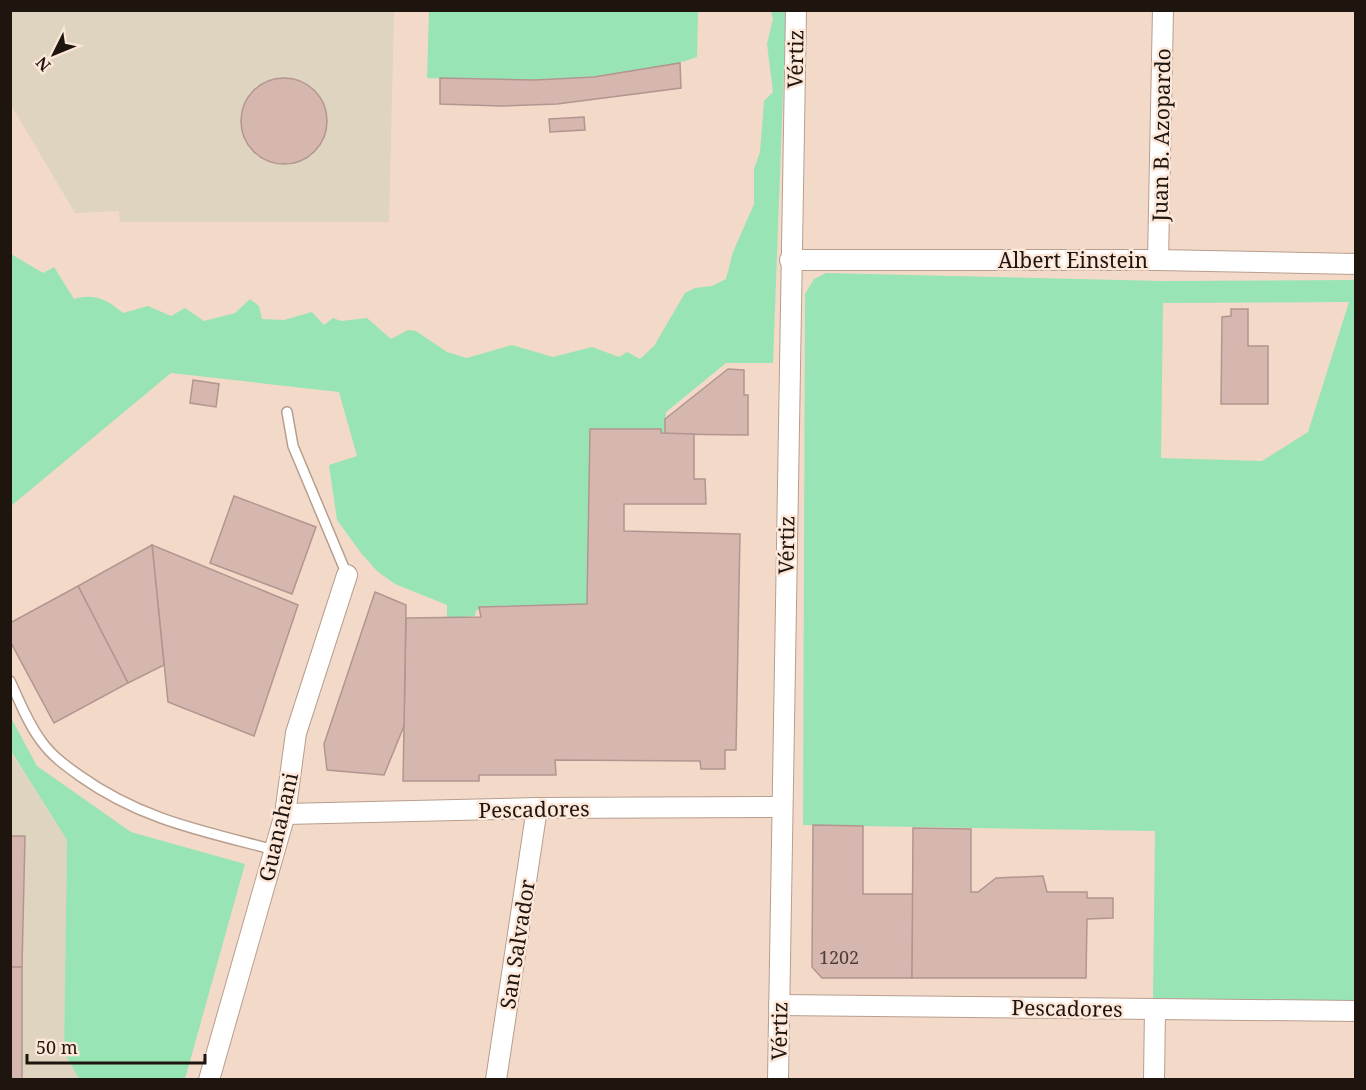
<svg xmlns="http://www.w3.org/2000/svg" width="1366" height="1090" font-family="'Noto Serif',serif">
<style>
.industrial{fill:#ded4bf}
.green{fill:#99e4b5;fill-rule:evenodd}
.building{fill:#d6b7b0;stroke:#b3958f;stroke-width:1.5}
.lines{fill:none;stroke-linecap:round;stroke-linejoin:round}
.lane-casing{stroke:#b79e8e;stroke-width:12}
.street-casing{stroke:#b79e8e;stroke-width:22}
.lane{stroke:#fff;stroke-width:9}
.street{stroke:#fff;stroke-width:20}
.labels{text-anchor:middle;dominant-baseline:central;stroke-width:5;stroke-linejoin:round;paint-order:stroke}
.number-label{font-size:18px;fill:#4c3e37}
.street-label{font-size:21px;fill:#1e150f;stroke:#fde7d9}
</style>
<rect width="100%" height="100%" fill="#f3d9c8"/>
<g class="industrial">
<polygon points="10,11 394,11 389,222 120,222 119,211 75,213 11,105"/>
<polygon points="10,751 67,840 64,1051 79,1079 11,1079"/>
</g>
<g class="green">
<path d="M 429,11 L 698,11 L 697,57 C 612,87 516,81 427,78 Z"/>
<path d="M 771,11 L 786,11 L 773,363 L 726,363 L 666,412 L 665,434 L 661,433 L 661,429 L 590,429 L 587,605 L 476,610 L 475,616 L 447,618 L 447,605 L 395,584 L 377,571 L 361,553 L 337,520 L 329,465 L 357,456 L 339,392 L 171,373 L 11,506 L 11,254 L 43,273 L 54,267 L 74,299 C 94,293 107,299 123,313 L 148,306 L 171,316 L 185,308 L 204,321 L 235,313 L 250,299 L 259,306 L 262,319 L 284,320 L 312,312 L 324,325 L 333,318 L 341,321 L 367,318 L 391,339 L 408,330 L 416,331 L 447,352 L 467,358 L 512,345 L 553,357 L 592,347 L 619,357 L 627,352 L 640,359 L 654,346 L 685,293 L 695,288 L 712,286 L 726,279 L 733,252 L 754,204 L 754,169 L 760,152 L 764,101 L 773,92 L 767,44 L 773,19 Z"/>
<path d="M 826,273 L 1163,281 L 1355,280 L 1355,1002 L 1153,998 L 1155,831 L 803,825 L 805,294 L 814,279 ZM 1349,302 L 1308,432 L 1262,461 L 1161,458 L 1163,303 Z"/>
<polygon points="10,716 37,766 131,832 245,864 185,1079 79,1079 64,1052 67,840 11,751"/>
</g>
<g class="building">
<polygon points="680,63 681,88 557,104 501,106 440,104 440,78 535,80 594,77"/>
<circle cx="284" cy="121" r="43"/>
<polygon points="584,117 585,130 550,132 549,119"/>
<polygon points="1231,309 1248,309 1248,346 1268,346 1268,404 1221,404 1222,317 1231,316"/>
<polygon points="728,369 744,370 744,395 748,395 748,435 665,434 665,419"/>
<polygon points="193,380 219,384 216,407 190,403"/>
<polygon points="590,429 661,429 661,433 694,434 694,479 705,479 706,504 624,504 624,531 740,534 736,750 725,750 725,769 701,769 700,761 555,760 556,775 479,775 479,781 403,781 406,618 481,617 479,607 587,604"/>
<polygon points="234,496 316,527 292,594 210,563"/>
<polygon points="152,545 298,605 254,736 168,702"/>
<polygon points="152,545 164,665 128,683 78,586"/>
<polygon points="78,586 128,683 54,723 10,641 10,623"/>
<polygon points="375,592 406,605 404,726 384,775 327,770 324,744"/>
<polygon points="813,825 863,826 863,894 913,894 912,978 822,978 812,967"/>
<polygon points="913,828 971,829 971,892 978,892 996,878 1043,876 1047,892 1087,892 1087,898 1113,898 1113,918 1087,919 1086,978 912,978"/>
<polygon points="10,836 25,836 22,967 10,967"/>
<rect x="10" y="967" width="12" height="113"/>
</g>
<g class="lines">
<g class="lane-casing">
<g id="lane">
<polyline points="287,412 293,446 347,575"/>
<path d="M 10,681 C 20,702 28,724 42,742 C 52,756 66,766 80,776 C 142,820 203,831 275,850"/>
</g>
</g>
<g class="street-casing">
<g id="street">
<polyline points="790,260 1158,260 1356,264"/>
<polyline points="1158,260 1163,10"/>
<polyline points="285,814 537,808 782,807"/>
<polyline points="779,1005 1356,1011"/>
<polyline points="209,1080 285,814 296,733 347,575"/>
<polyline points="496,1080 537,808"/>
<polyline points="778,1080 796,10"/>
<polyline points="1154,1080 1155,1009"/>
</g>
</g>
<use href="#lane" class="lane"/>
<use href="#street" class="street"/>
</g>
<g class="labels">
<g class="number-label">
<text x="839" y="957">1202</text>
</g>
<g class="street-label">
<text transform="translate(795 59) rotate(-89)">Vértiz</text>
<text transform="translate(1161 135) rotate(-89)">Juan B. Azopardo</text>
<text x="1073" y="260">Albert Einstein</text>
<text transform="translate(786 545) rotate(-89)">Vértiz</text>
<text transform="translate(534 809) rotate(-1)">Pescadores</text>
<text transform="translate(278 827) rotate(-77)">Guanahani</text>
<text transform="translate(517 944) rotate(-81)">San Salvador</text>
<text transform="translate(1067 1008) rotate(1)">Pescadores</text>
<text transform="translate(779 1031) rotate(-89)">Vértiz</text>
</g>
</g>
<rect width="1366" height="1090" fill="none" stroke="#1e150f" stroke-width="24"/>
<g transform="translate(54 54) rotate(227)" stroke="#fde7d9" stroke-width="4.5" paint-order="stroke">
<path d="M0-4.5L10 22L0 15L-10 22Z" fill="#1e150f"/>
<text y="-9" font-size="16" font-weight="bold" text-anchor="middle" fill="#1e150f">N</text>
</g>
<path d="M27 1054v9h178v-9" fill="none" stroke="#1e150f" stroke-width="3"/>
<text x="36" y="1054" font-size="18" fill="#1e150f" stroke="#fde7d9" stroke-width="4.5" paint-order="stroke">50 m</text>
</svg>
